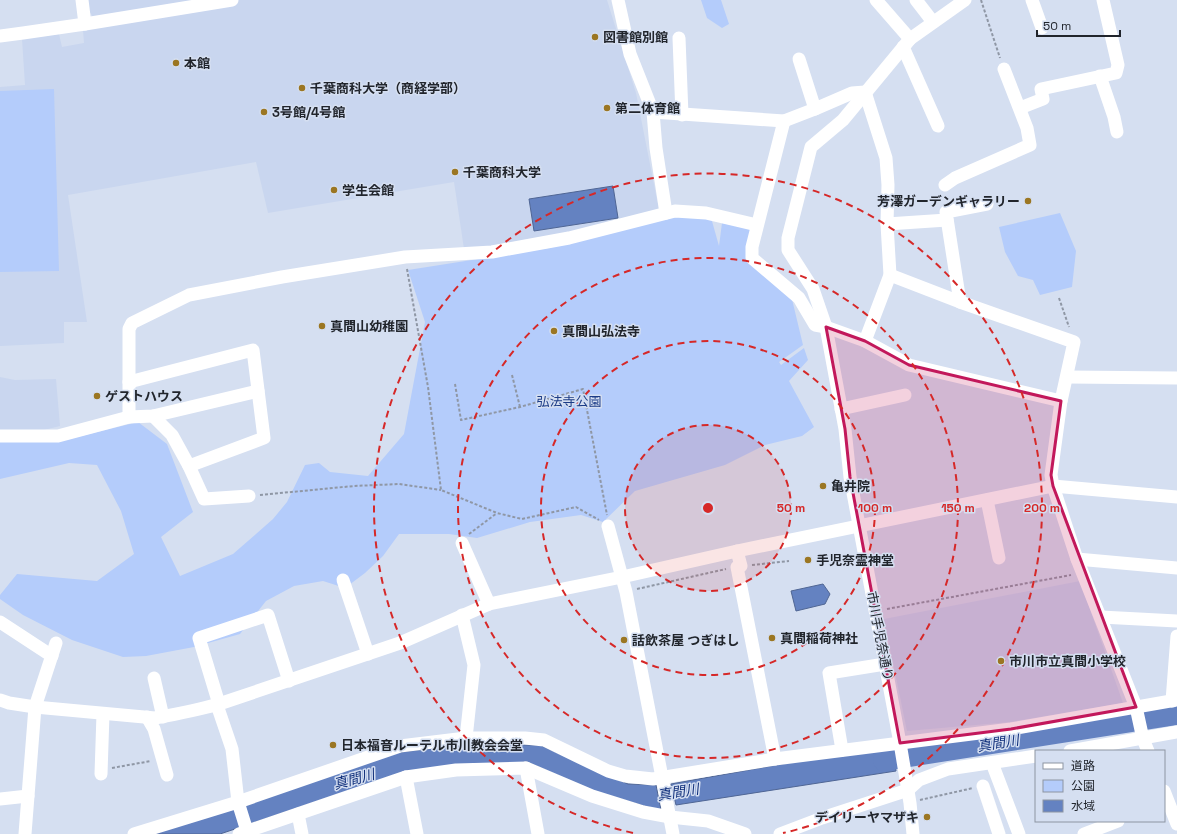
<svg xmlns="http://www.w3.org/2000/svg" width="1177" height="834" font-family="'Space Grotesk','Noto Sans JP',sans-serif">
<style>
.built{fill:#c9d6ef}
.green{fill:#b4ccfb}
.water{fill:#6482c1;stroke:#506694}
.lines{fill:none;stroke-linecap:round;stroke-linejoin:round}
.river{stroke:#6482c1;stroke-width:20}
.path{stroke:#8f97a5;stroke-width:2;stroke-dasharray:3 2;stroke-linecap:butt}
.minor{stroke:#fff;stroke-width:13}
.marked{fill:#c2185b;fill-opacity:0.2;stroke:#c2185b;stroke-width:3;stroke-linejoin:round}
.ring{fill:none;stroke:#d62828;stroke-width:2;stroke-dasharray:7 5}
.poi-dot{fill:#9b7622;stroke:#d5dff1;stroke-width:1.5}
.labels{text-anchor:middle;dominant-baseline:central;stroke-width:3;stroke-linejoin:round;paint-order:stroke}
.poi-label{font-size:13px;font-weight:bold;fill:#21252c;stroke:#d5dff1;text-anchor:start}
.park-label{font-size:13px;fill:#1c3c87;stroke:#d5dff1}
.street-label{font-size:13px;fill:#21252c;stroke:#d5dff1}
.water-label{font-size:14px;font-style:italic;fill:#12317c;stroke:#d5dff1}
.centre{fill:#d62828;stroke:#d5dff1;stroke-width:2}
.ring-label{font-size:12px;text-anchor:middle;font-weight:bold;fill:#d62828;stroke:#d5dff1;stroke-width:3;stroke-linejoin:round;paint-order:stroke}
</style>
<rect width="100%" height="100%" fill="#d5dff1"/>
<g class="built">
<polygon points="87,0 607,0 636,93 659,210 561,237 464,249 454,182 268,213 256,162 68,195 87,322 64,322 64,343 0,346 0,87 25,85 22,39 59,34 62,47 84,43 83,30 93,17 89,11"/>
<polygon points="0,377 15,380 56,379 60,426 40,431 0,430"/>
<polygon points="1080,581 1123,703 1010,722 907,731 884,619"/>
</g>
<g class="green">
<polygon points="701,0 721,0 729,24 722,28 707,18"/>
<polygon points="54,89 59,271 0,272 0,91"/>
<polygon points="1060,213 1076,251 1072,287 1040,295 1033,280 1018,276 1005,252 999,227"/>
<polygon points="710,214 719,246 722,223 751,228 748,259 791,295 803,345 779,362 781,365 804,348 808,360 789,381 814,427 802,436 765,445 725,465 635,491 603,522 581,515 530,522 477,538 449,534 399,534 383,556 365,573 345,588 323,581 294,586 266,601 240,634 194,647 146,656 123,657 72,640 23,615 0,599 0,595 17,574 97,581 134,554 121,511 97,465 69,463 0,479 0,440 57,442 138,422 167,444 193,512 161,537 180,576 233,554 273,519 287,502 305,465 319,463 330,472 368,476 404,434 425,322 408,270 549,248 662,219"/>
</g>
<g class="water">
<polygon points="613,186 618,218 534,231 529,199"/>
<polygon points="823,584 830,594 825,604 796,611 791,591"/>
<polygon points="893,744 896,771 676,805 671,784"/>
<polygon points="466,745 540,745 628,784 656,785 661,810 644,806 593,791 527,762 405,772 220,834 148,834 400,752"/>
</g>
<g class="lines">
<polyline class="river" points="883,761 1177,715"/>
<g class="path">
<polyline points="981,0 1000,58"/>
<polyline points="407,269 428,387 441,490 497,513 522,519 576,507 599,520"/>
<polyline points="1059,298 1069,327"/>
<polyline points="512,375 520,407"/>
<polyline points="455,384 461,420 520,407 583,389 607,515"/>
<polyline points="260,495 354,486 399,484 441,490"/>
<polyline points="469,534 497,513"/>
<polyline points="752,565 789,561"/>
<polyline points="637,589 726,569"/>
<polyline points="887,609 1071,575"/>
<polyline points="112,768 151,761"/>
<polyline points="920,800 973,788"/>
</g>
<g class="minor">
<polyline points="618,0 630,54 653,112 656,148 666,213"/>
<polyline points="876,0 910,39"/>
<polyline points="916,0 933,22"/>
<polyline points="1032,0 1042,28"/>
<polyline points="85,24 232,0"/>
<polyline points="0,36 23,33 85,24 82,0"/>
<polyline points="679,38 682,115"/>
<polyline points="903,47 938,126"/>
<polyline points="799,59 815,109"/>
<polyline points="1100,76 1114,117 1117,132"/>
<polyline points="1020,108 1043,99 1041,89 1116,73 1118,65 1103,0"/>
<polyline points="653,112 784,121 815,109 852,93 865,92 886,158 888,185 887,224 890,275 865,341"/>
<polyline points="784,121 752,247 752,258 799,298 815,325 826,327 865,341 909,365 1061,401"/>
<polyline points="945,185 955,178 1030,145 1027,128 1004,69"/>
<polyline points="887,224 947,220"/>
<polyline points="890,275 960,302 1074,342 1061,401 1051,475 1053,486 1077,559 1136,707 1143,739 1148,751"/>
<polyline points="960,302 946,212 987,204"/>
<polyline points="1067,377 1177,378"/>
<polyline points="129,382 253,350 264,438 189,466"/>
<polyline points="841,409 905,395"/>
<polyline points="153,416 172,435 189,466 204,499 249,496"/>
<polyline points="129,417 129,329 132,323 189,295 282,277 405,257 492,252 569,238 675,211 706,213 757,225"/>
<polyline points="0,436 58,436 129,417 153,416 258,391"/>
<polyline points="987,500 999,558"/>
<polyline points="608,526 626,592 673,834"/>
<polyline points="462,543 489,604"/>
<polyline points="737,551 741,566 737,567 775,759"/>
<polyline points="1077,559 1177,568"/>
<polyline points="343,580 368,654"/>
<polyline points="462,615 474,665 466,738"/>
<polyline points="1101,617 1177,621"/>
<polyline points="0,622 52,656"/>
<polyline points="154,678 163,717"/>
<path d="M 0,700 L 9,703 L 35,707 L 155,718 C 177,714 198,710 219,704 L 400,643 L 489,604 L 622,577 L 737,551 L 1053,486 L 1177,497"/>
<polyline points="1172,701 1177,636"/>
<polyline points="219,704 199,638 268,615 289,681"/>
<polyline points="217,705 232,749 238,802 247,831"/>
<polyline points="147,717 154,729 167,775"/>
<polyline points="842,750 829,673 885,664"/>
<polyline points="1070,751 1177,732"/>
<polyline points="992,763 1019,834"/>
<polyline points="526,768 538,834"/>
<polyline points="101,774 103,714"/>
<polyline points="406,777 417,834"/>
<polyline points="983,786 999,834"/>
<polyline points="1164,791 1177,824"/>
<polyline points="0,799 28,796"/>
<polyline points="298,814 302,834"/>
<polyline points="25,834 35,707 56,643"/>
<polyline points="134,834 238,802 400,746 466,738 525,738 544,740 608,771 625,776 653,779 775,759 1011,729 1177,700"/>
<polyline points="239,834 406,777 456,770 526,768 592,796 643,812 670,817 708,821 745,834"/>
<polyline points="780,834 822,818 908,790 919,780 948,769 1036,756"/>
<polyline points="913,834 910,803 900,743 850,477 845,429 826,327 813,289 788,250 788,238 811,147 843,120 910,39 965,0"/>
<polyline points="1084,834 1118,821"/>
</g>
</g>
<path class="marked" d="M 826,327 L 865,341 L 909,365 L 1061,401 L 1051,475 L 1053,486 L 1136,707 L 1011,729 L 900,743 L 850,477 L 845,429 Z"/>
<circle cx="708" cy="508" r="83" fill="#d62828" fill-opacity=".12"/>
<g class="ring">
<circle cx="708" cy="508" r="83"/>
<circle cx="708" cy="508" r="167"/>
<circle cx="708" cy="508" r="250"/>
<path d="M633 833A334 334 0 1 1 783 833"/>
</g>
<g class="poi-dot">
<circle cx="595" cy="37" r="4"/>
<circle cx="176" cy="63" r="4"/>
<circle cx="302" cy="88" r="4"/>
<circle cx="607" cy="108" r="4"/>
<circle cx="264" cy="112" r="4"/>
<circle cx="455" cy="172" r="4"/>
<circle cx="334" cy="190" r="4"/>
<circle cx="1028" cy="201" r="4"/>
<circle cx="322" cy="326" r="4"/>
<circle cx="554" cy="331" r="4"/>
<circle cx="97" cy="396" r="4"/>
<circle cx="823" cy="486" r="4"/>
<circle cx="808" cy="560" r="4"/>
<circle cx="772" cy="638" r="4"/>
<circle cx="624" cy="640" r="4"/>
<circle cx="1001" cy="661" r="4"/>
<circle cx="333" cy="745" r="4"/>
<circle cx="927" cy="817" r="4"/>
</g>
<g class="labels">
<g class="poi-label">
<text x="603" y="37">図書館別館</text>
<text x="184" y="63">本館</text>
<text x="310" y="88">千葉商科大学（商経学部）</text>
<text x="615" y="108">第二体育館</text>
<text x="272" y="112">3号館/4号館</text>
<text x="463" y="172">千葉商科大学</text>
<text x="342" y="190">学生会館</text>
<text x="1020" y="201" text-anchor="end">芳澤ガーデンギャラリー</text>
<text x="330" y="326">真間山幼稚園</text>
<text x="562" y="331">真間山弘法寺</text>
<text x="105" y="396">ゲストハウス</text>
<text x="831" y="486">亀井院</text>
<text x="816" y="560">手児奈霊神堂</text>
<text x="780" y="638">真間稲荷神社</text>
<text x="632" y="640">話飲茶屋 つぎはし</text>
<text x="1009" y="661">市川市立真間小学校</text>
<text x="341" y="745">日本福音ルーテル市川教会会堂</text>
<text x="919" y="817" text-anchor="end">デイリーヤマザキ</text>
</g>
<g class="park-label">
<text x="569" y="401">弘法寺公園</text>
</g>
<g class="street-label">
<text transform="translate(880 636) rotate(79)">市川手児奈通り</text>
</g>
<g class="water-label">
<text transform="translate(998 743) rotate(-9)">真間川</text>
<text transform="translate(354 779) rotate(-15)">真間川</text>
<text transform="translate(678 792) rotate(-9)">真間川</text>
</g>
</g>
<circle cx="708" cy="508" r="6" class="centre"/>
<g class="ring-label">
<text x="791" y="512">50 m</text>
<text x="875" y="512">100 m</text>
<text x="958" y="512">150 m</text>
<text x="1042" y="512">200 m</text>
</g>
<rect x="1035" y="750" width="130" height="72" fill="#d5dff1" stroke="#8d95a2"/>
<rect x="1043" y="763" width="20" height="6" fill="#ffffff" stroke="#8d95a2"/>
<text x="1071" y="770" font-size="12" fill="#21252c">道路</text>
<rect x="1043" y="780" width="20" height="12" fill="#b4ccfb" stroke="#8d95a2"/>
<text x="1071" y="790" font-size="12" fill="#21252c">公園</text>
<rect x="1043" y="800" width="20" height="12" fill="#6482c1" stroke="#8d95a2"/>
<text x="1071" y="810" font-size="12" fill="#21252c">水域</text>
<path d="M1037 30v6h83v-6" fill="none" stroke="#21252c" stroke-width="2"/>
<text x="1043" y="30" font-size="12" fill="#21252c" stroke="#d5dff1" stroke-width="3" paint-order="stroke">50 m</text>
</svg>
